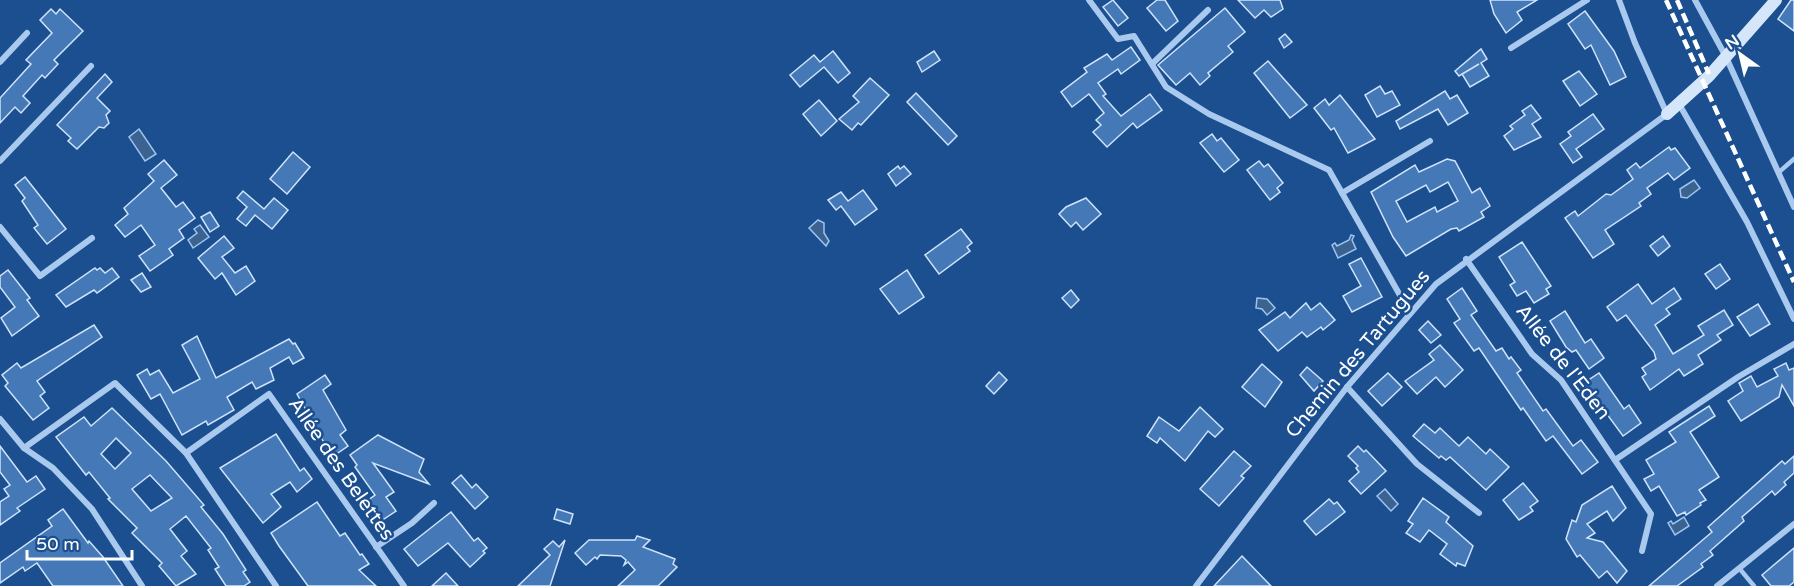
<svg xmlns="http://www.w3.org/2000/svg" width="1794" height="586" font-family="'Varela Round',sans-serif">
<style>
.water{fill:#3c6290;stroke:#9cc4f0;stroke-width:1.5}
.building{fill:#4478b7;stroke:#cfe3fa;stroke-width:1.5;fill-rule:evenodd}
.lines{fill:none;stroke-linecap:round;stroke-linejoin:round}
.lane{stroke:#a9c9ee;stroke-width:4.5}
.street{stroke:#a9c9ee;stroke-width:6}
.secondary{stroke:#d6e6fa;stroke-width:12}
.rail{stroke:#fff;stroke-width:4.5;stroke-dasharray:10 4.5;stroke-linecap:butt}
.labels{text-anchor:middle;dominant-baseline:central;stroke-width:5;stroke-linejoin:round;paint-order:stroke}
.street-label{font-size:20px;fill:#fff;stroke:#1b4f8f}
</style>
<rect width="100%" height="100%" fill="#1b4f8f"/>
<g class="water">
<polygon points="139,129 156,154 145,161 129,137"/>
<polygon points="1694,180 1700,188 1687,198 1681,197 1680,189"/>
<polygon points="818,220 824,223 824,233 829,241 826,246 809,228"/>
<polygon points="200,225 209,237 193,248 188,240 197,233 194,229"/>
<polygon points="1351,235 1354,236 1352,240 1356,249 1338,258 1332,245 1335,243 1337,246 1349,240"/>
<polygon points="1257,298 1267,299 1275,308 1267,315 1262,309 1256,308"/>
<polygon points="1385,489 1398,504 1391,511 1377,496"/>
<polygon points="1684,517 1689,526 1675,535 1668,523 1671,521 1673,524"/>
</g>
<g class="building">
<polygon points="1113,0 1128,18 1118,26 1103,7"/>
<polygon points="1157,0 1165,0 1178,21 1166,31 1147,8"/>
<polygon points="1238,0 1280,0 1283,9 1271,17 1264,10 1255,18"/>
<polygon points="1490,0 1537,0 1517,12 1522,20 1506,33 1494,14"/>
<polygon points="1791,0 1794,0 1794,31 1778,19"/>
<polygon points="1225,8 1245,32 1228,46 1233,52 1208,73 1210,76 1200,85 1190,73 1176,85 1158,65"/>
<polygon points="51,9 56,14 60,9 83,31 54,60 58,64 45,78 42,75 23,96 30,103 21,113 15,107 0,123 0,98 31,64 26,60 52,33 40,20"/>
<polygon points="1585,11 1614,51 1626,77 1610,85 1591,45 1585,49 1568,24"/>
<polygon points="1285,34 1292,42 1284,48 1279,39"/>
<polygon points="1131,47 1140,60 1121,74 1118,69 1098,83 1106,94 1103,96 1121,116 1150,94 1162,110 1137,128 1133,123 1107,147 1093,132 1101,125 1096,120 1104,113 1089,94 1072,107 1061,92 1087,72 1084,68 1107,54 1112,60"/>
<polygon points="1481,49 1487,59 1481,63 1489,76 1470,87 1462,74 1479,64 1459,76 1455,71"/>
<polygon points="833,51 850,73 838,83 824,67 800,87 790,75 814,55 820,62"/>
<polygon points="934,51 940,60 922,72 917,62"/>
<polygon points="1268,61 1307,105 1290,118 1254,73"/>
<polygon points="1579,71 1597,94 1580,106 1563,81"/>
<polygon points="105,74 112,82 97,98 110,111 106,115 109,123 104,128 99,127 77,149 68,141 71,138 57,125"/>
<polygon points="870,78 889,95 861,125 858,123 852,130 839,119 859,102 853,96"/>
<polygon points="1380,86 1385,94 1392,91 1400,105 1377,117 1365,95"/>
<polygon points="1445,91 1450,99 1457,95 1468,113 1448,125 1438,109 1400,129 1396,121"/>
<polygon points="916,93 957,136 948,145 907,102"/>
<polygon points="1340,95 1375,139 1348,153 1334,128 1331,130 1314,108 1325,99 1329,105"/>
<polygon points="819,100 837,121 821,136 803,114"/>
<polygon points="1531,105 1541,118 1532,124 1541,137 1514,150 1504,136 1513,129 1510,126 1525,115 1522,111"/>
<polygon points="1593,114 1604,129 1576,149 1582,157 1573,163 1560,144 1571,136 1568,132"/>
<polygon points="1212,134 1217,141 1221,138 1239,160 1224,172 1200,143"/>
<polygon points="1669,147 1671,150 1675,148 1690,168 1674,180 1668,173 1647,188 1651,194 1639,203 1641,206 1605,230 1614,244 1593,258 1565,218 1575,211 1578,216 1606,194 1611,195 1633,179 1627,170 1636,163 1640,168"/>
<polygon points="293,152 310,167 287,194 270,179"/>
<path d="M 1447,159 L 1455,161 L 1472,193 L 1480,188 L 1490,206 L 1481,212 L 1484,217 L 1459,231 L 1457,228 L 1451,229 L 1406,256 L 1393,237 L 1371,192 L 1415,165 L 1419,172 ZM 1448,182 L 1458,201 L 1437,212 L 1435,207 L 1407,222 L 1396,201 L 1426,185 L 1430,192 Z"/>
<polygon points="164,160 177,175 161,188 176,207 183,202 195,218 179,230 184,238 169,249 173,255 150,271 139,256 155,245 141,225 125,237 115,225 128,214 124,208 154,181 148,174"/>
<polygon points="1259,161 1264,167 1268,164 1283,183 1277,188 1280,192 1270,200 1247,170"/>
<polygon points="898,166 900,169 904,166 911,174 896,186 888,174"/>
<polygon points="25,177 66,229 47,244 34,228 38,225 22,201 25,198 15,185"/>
<polygon points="863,190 877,209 855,225 841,206 836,210 828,200 841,192 848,201"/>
<polygon points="243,191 264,209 274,198 288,210 272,229 255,215 246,226 237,219 247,207 237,198"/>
<polygon points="1086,198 1101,214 1083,230 1076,222 1071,227 1059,214 1066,207"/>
<polygon points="210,212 219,226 210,232 201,217"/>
<polygon points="961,229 972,243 967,247 970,251 939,274 925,255"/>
<polygon points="224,236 234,248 222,257 235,273 246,266 255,281 236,295 222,273 215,279 198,258"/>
<polygon points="1663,236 1670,246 1658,256 1650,246"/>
<polygon points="1522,242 1551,286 1546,289 1549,294 1534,303 1526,291 1517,296 1510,285 1515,282 1499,257"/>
<polygon points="1361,258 1382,297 1352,312 1343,296 1361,286 1349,264"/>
<polygon points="1720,264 1730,279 1716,289 1705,274"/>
<polygon points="95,268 97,270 100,268 105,273 112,268 119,277 97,293 94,290 66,307 56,295"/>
<polygon points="8,270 30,298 27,300 39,316 12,336 1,318 15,307 0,287 0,276"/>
<polygon points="907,270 924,297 899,314 880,289"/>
<polygon points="142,273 151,287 141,292 131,280"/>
<polygon points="1638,284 1652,304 1674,288 1681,299 1666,309 1670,314 1655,325 1673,354 1704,335 1698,326 1724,310 1733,325 1717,335 1721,340 1698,355 1703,364 1684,376 1679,369 1650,390 1642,377 1646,374 1642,368 1656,359 1654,352 1626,315 1617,321 1607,307"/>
<polygon points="1462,288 1477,311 1471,315 1496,351 1502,348 1509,359 1511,357 1521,370 1517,373 1543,411 1546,409 1573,446 1581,440 1598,462 1582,474 1553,436 1546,441 1523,408 1521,410 1479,348 1474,351 1454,323 1460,319 1447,299"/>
<polygon points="1071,290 1079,300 1071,308 1062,298"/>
<polygon points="1306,303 1311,310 1320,303 1335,320 1323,330 1321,327 1307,337 1302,332 1278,351 1259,330 1285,312 1290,318"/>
<polygon points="1758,304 1770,324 1750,336 1737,317"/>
<polygon points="1565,311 1585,343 1591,339 1604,358 1589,369 1576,350 1572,352 1566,347 1550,321"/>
<polygon points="1428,321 1441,335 1431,343 1419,330"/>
<polygon points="94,325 102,337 37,381 45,392 40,396 49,408 33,420 5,386 8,383 2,375 17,363 21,368"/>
<polygon points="197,336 216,378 289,339 293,344 295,343 304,358 293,364 289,357 270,368 274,380 256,389 252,382 227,397 234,410 208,425 206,421 182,435 160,394 151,399 137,375 147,369 150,375 159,370 173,393 200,379 182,345"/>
<polygon points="1440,345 1463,370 1445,387 1436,377 1417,394 1405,381 1434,360 1429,354"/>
<polygon points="1786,363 1789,370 1794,368 1794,406 1782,385 1779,397 1741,421 1728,401 1743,391 1739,383 1751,376 1757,387 1778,376 1774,369"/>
<polygon points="1262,364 1282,382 1265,407 1242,387"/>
<polygon points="1307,367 1323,381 1314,391 1300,375"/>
<polygon points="999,372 1007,380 994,394 986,386"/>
<polygon points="1388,373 1402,387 1382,406 1368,391"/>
<polygon points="1599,373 1624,409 1629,405 1641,423 1623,436 1584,383"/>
<polygon points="325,375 331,384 323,390 346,430 340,435 348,446 332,457 297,394"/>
<polygon points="1709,406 1715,416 1690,432 1719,477 1699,490 1706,500 1700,503 1701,505 1686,515 1685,512 1677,516 1659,486 1651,491 1644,479 1654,474 1646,460 1676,442 1669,432"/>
<polygon points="1200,407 1223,429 1215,437 1208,431 1185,461 1160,438 1157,443 1147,436 1159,417 1179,431"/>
<path d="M 112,408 L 166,461 L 204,505 L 201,507 L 223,534 L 246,570 L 243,572 L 250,582 L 244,586 L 226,586 L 215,569 L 219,567 L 208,550 L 211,548 L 186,516 L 170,529 L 187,551 L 181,556 L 196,574 L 176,586 L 159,566 L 162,563 L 132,533 L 137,528 L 108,499 L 110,498 L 89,472 L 86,475 L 56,437 L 84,417 L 91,426 ZM 116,438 L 131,453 L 115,469 L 101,454 ZM 150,475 L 172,498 L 151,511 L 132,489 Z"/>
<polygon points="1424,424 1435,433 1440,428 1459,446 1468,437 1486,454 1490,449 1509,467 1486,490 1450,457 1446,460 1441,456 1439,458 1413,436"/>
<polygon points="276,434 300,471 304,468 312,479 297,492 290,482 271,494 281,507 263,523 220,468"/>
<polygon points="378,435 424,459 419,472 429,484 373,463 394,492 386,497 396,511 381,521 367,501 375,495 355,467 357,465 350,455"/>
<polygon points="0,446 27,482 36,476 45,489 17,508 20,511 0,525 0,502 9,496 4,489 10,485 0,472"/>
<polygon points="1358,446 1364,452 1366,450 1386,471 1361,494 1349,481 1359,472 1356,468 1358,466 1348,456"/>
<polygon points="1234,451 1251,466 1241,476 1244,478 1219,506 1200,489"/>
<polygon points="1794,456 1794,473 1784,482 1786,485 1775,495 1772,491 1742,517 1744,521 1710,551 1713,555 1701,564 1703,567 1677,586 1649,586 1712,532 1708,527 1782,461 1785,464"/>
<polygon points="461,475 472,488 476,484 488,497 475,509 452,483"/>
<polygon points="1523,483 1538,501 1530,507 1533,511 1519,520 1503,500"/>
<polygon points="1612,486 1626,508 1613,521 1607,511 1587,524 1595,533 1587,538 1603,542 1627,571 1617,583 1607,571 1599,578 1580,555 1577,557 1566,539 1572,520 1576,522 1582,505"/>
<polygon points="1423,498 1449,517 1446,522 1473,546 1465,566 1457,563 1456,566 1440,554 1447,544 1429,530 1420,542 1406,533 1413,524 1408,521"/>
<polygon points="1329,499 1334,504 1337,502 1345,512 1316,535 1304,521"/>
<polygon points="317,502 340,536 345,533 360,555 362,554 369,564 359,570 376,586 308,586 279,546 271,533"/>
<polygon points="63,509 88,543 89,541 103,557 123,586 53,586 37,563 25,571 23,567 0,583 0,563 52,526 48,520"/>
<polygon points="557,509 573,514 570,524 554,519"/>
<polygon points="451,512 474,541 478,538 487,548 483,551 485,553 470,567 448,543 418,566 404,549"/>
<polygon points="637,536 650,540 643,547 675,559 673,564 677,567 658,586 618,586 635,570 628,562 624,565 626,560 621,556 600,555 597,559 595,557 586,565 575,553 589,540 635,540"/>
<polygon points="565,540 550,586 518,586 550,555 544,549 553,541 559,547"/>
<polygon points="1794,548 1794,582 1789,586 1771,586 1762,575"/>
<polygon points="1242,556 1271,586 1214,586"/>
<polygon points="446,573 458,586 432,586"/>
</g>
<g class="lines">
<g class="lane">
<polyline points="1779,172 1794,159"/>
<polyline points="1739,568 1754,586"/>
</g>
<g class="street">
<polyline points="1089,0 1118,39 1134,36 1166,87 1209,114 1329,170 1410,313"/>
<polyline points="1695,0 1726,57 1794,207"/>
<polyline points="1511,48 1587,0"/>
<polyline points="0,62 27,33"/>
<polyline points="1152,64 1208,10"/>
<polyline points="1679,104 1747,222 1794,319"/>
<polyline points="0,161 91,66"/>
<polyline points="1342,193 1430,141"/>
<polyline points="0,227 40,276 92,238"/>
<polyline points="1466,259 1532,354 1561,380 1651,514 1642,551"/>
<polyline points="1347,387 1417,464 1479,513"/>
<polyline points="0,419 24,448 53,468 92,509 142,586"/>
<polyline points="24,448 115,383 186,453 276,586"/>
<polyline points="186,453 269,394 404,586"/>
<polyline points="1615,460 1738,377 1794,344"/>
<polyline points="376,547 412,523 434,503"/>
<polyline points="1196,586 1347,387 1436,284 1667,114 1635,43 1619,0"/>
<polyline points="1717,586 1794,524"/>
</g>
<polyline class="secondary" points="1667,114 1709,76 1776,0"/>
<g class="rail">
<polyline points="1666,0 1794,282"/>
<polyline points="1677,0 1709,74"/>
</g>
</g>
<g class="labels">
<g class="street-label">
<text transform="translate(1358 354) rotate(-50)">Chemin des Tartugues</text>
<text transform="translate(1563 362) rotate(52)">Allée de l'Eden</text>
<text transform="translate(341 469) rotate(55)">Allée des Belettes</text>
</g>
</g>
<g transform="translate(1740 54) rotate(326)" stroke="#1b4f8f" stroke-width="4.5" paint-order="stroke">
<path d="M0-4.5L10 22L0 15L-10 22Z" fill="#ffffff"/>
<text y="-9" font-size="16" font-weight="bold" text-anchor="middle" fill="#ffffff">N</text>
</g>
<path d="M27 550v9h105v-9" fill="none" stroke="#ffffff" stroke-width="3"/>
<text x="36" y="550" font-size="18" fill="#ffffff" stroke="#1b4f8f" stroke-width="4.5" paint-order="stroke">50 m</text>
</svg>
